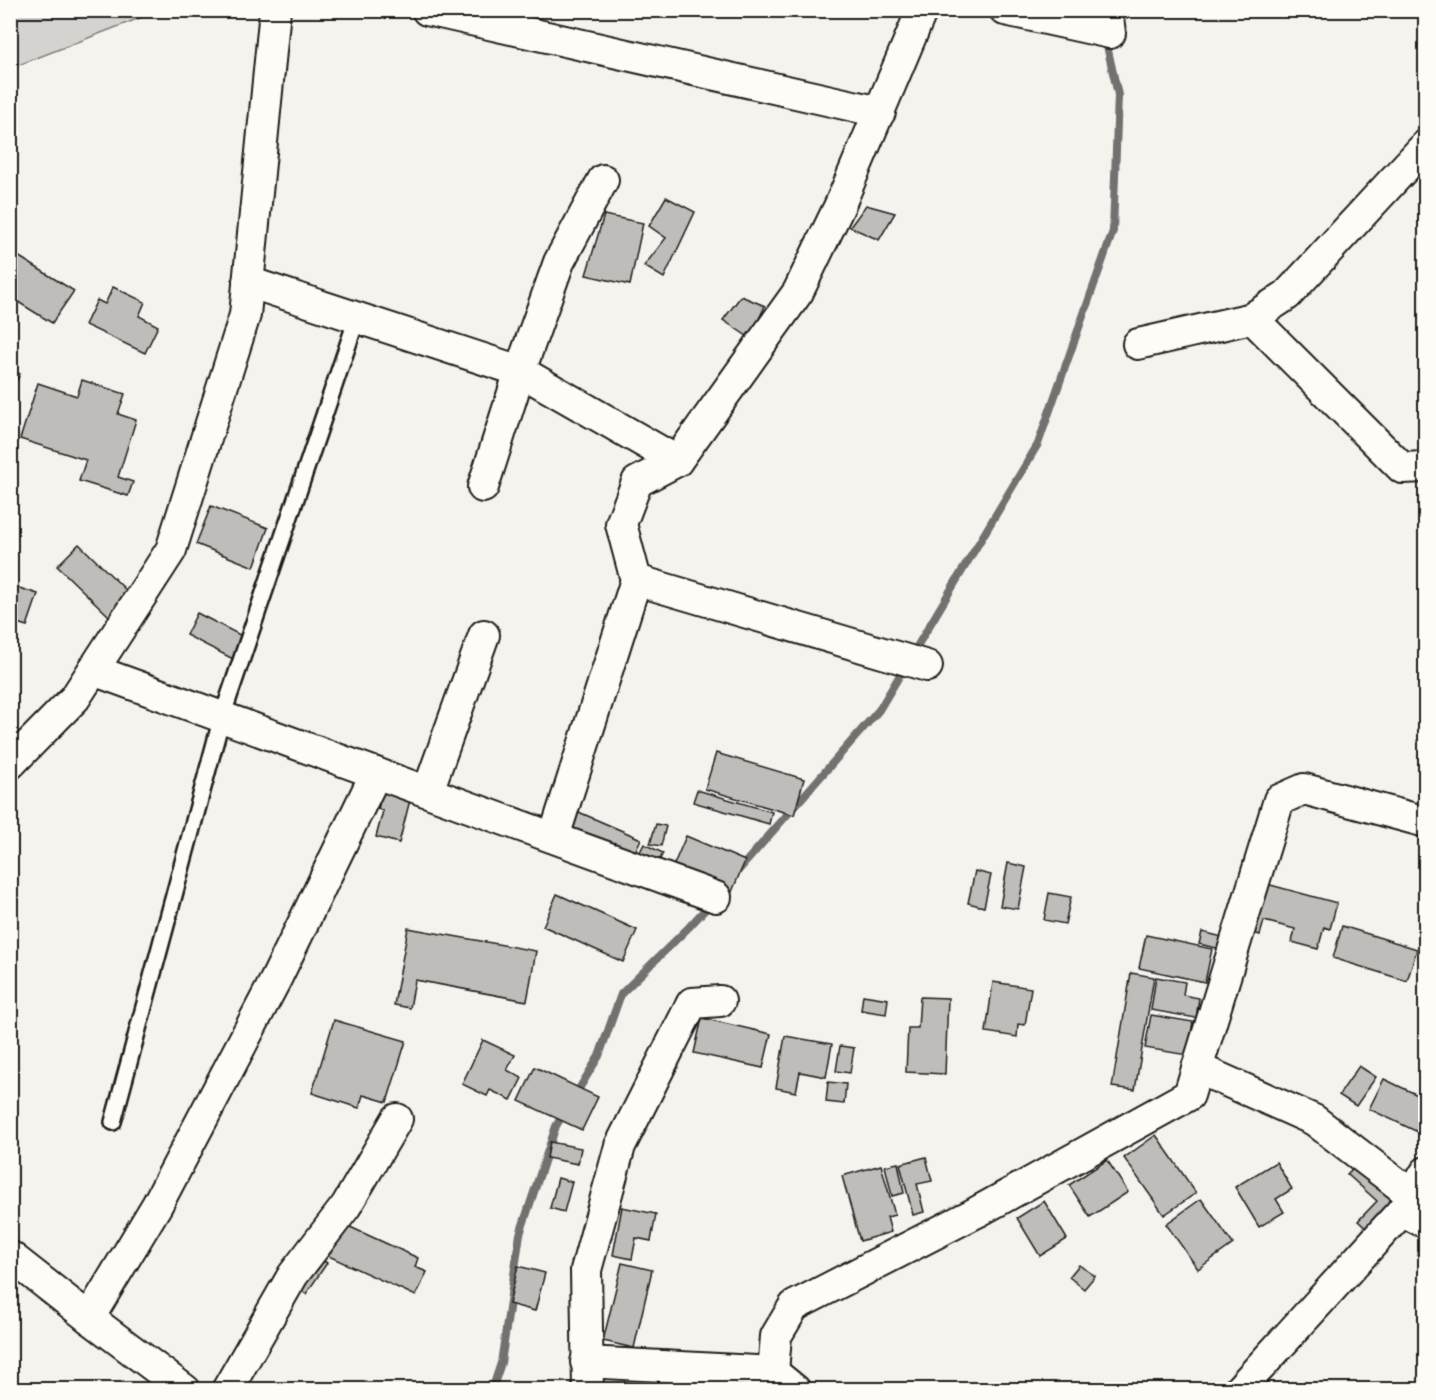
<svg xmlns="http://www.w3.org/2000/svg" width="1436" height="1400" font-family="Pangolin,sans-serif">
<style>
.green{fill:#d4d3cf;stroke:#787876;stroke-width:1.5}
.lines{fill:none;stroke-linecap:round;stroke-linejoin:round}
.stream{stroke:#72716f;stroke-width:8}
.building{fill:#bebdba;stroke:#1c1c1c;stroke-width:1.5}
.service-casing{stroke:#1c1c1c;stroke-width:20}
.minor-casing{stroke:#1c1c1c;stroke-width:34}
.service{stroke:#fdfcf7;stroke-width:15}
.minor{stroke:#fdfcf7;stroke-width:30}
</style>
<rect width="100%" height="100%" fill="#f4f3ee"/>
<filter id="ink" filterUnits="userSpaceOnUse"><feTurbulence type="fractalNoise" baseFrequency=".0167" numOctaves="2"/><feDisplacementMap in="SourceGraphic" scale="12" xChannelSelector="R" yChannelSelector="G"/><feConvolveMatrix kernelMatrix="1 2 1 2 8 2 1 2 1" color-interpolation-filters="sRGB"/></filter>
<g filter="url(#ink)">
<polygon class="green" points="11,10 158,10 158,11 11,68"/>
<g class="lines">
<g class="stream">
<polyline points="737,872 879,710 1038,444 1113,231 1118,95 1105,37"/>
<polyline points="574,1097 599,1056 621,994 689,927 711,903"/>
<polyline points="492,1390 501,1363 520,1234 556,1126 565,1111"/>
</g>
</g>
<g class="building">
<polygon points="666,197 695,212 664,278 644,266 666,238 649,226"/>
<polygon points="866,205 895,213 879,240 850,227"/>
<polygon points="604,215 643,223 630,285 586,275"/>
<polygon points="10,251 74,291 52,323 10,297"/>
<polygon points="113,287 145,302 139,316 158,326 145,353 85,325 97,300 105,304"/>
<polygon points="741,296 765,306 750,338 723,320"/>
<polygon points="10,369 20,374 10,394"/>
<polygon points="82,380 125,394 118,414 136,420 118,477 133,482 128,496 79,481 86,460 20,439 38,383 77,396"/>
<polygon points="211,506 268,528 254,567 196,544"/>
<polygon points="79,544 131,595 110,617 57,566"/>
<polygon points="10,585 38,594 27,626 10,621"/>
<polygon points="197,613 244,637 233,659 186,635"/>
<polygon points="716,753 804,779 794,815 705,789"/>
<polygon points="383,789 411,796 399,843 376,837 383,811 378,809"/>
<polygon points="697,790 772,812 769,824 693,802"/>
<polygon points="574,810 641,839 633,856 567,828"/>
<polygon points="656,824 666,826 661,846 650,844"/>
<polygon points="686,836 745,861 731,894 672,869"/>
<polygon points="644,844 663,853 657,865 638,856"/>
<polygon points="1008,863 1026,867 1018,909 1000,906"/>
<polygon points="975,871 991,875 984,907 968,903"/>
<polygon points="1263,883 1337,903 1330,929 1324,927 1318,949 1292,942 1295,929 1264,921 1260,935 1250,932"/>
<polygon points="1049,893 1071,897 1065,924 1044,920"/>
<polygon points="557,894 637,930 623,962 543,926"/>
<polygon points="1342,926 1417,949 1407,981 1333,958"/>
<polygon points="408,928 536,951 527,1001 415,980 410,1008 394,1005"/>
<polygon points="1202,932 1227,938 1225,950 1199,944"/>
<polygon points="1146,935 1212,949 1205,982 1139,968"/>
<polygon points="1131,973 1154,977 1135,1090 1112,1087"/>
<polygon points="1156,977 1185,982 1183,995 1199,998 1196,1018 1151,1010"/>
<polygon points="993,982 1031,988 1025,1025 1018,1024 1017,1037 986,1032"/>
<polygon points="863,995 888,999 886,1014 861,1010"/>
<polygon points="920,997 948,998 945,1074 906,1072 908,1028 918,1028"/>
<polygon points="1151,1015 1193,1022 1187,1055 1145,1048"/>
<polygon points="702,1018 771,1034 763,1068 694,1053"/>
<polygon points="334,1020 406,1041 387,1102 363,1095 359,1108 312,1093"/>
<polygon points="785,1036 832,1044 826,1077 800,1072 796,1092 776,1088"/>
<polygon points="483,1040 515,1055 507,1070 522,1078 511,1100 490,1090 487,1096 462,1084"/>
<polygon points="840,1046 854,1048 850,1073 836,1071"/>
<polygon points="1359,1066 1376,1077 1356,1106 1339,1095"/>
<polygon points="535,1067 598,1097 582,1130 519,1101"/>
<polygon points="1384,1079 1426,1099 1426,1121 1420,1133 1369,1109"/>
<polygon points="828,1082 846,1084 844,1104 826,1102"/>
<polygon points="1156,1135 1196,1193 1164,1215 1124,1158"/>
<polygon points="550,1142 581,1148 578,1164 547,1158"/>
<polygon points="926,1157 932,1181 917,1184 924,1212 913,1215 900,1164"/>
<polygon points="1107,1160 1128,1192 1090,1217 1069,1185"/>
<polygon points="1276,1162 1292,1189 1276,1199 1284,1212 1259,1227 1235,1187"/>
<polygon points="898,1163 904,1193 892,1196 885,1166"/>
<polygon points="881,1165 895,1215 887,1217 891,1232 860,1241 842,1176"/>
<polygon points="1356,1165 1401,1205 1373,1235 1358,1221 1377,1201 1347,1174"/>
<polygon points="558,1178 572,1182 564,1212 550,1208"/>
<polygon points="1201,1199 1233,1244 1198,1269 1166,1224"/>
<polygon points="1044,1201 1067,1239 1040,1256 1017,1218"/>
<polygon points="622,1207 656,1214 651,1241 636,1238 632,1259 613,1255"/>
<polygon points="337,1221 418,1258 415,1267 427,1272 416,1296 322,1253"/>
<polygon points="313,1254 327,1263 306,1294 292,1285"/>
<polygon points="622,1263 652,1270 634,1348 603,1341"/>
<polygon points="1079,1265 1095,1276 1084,1289 1069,1277"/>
<polygon points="518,1266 545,1273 535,1311 509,1304"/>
</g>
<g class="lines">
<g class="service-casing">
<polyline id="service" points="113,1122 222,717 357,318"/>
</g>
<g class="minor-casing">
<g id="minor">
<polyline points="427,10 880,112"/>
<polyline points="1005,10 1110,33 1107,10"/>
<polyline points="248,282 520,371 677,461"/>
<polyline points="1252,318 1402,468 1426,467"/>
<polyline points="1138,344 1252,318 1287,295 1426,145"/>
<polyline points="483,487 520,371 559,262 603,180"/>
<polyline points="636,580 927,666"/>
<polyline points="93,670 716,897"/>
<polyline points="10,764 75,698 171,550 245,315 275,10"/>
<polyline points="428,791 484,635"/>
<polyline points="554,837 636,580 621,524 637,482 677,461 798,292 839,207 922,10"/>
<polyline points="1197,1068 1314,1120 1412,1195"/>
<polyline points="1402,1211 1426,1172"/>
<polyline points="10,1256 89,1318 185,1390"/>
<polyline points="89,1318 157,1205 276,979 376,773"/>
<polyline points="586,1362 773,1372 795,1390"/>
<polyline points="773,1372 776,1336 794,1306 977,1212 1189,1095 1279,800 1304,789 1426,822"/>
<polyline points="227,1390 293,1275 346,1206 397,1119"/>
<polyline points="588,1390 586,1270 620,1146 692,1003 720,1001"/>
<polyline points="1239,1390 1402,1211 1426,1223"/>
</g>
</g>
<use href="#service" class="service"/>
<use href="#minor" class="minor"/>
</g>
</g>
<rect width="1436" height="1400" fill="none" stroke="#fdfcf7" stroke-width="36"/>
<rect x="18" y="18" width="1400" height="1364" fill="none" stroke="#1c1c1c" stroke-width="2" filter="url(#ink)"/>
</svg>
